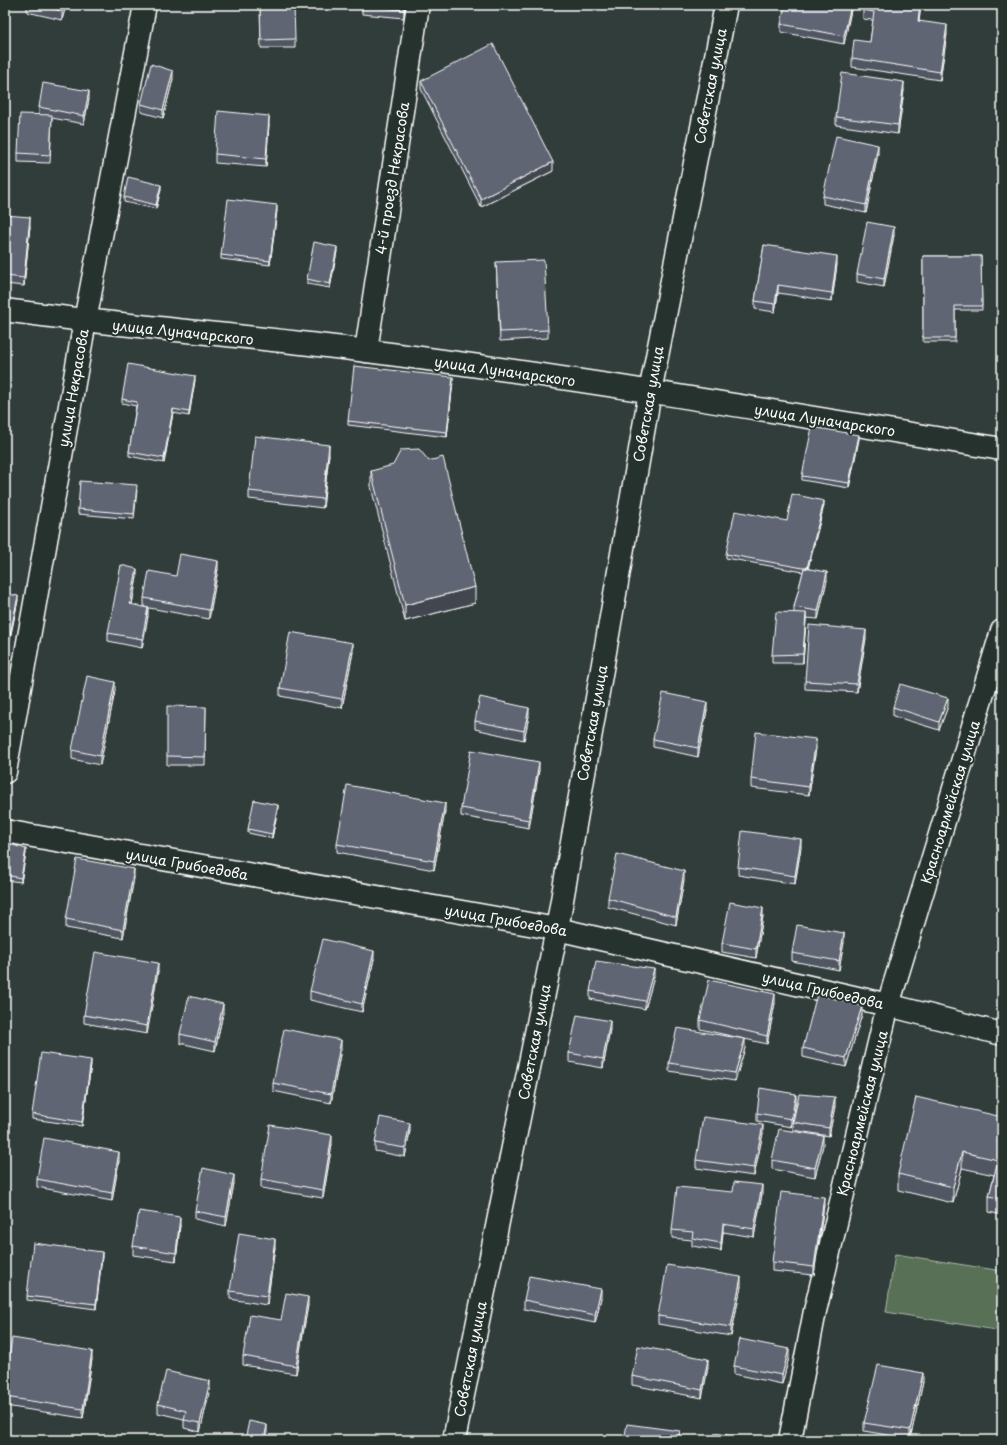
<svg xmlns="http://www.w3.org/2000/svg" width="1007" height="1445" font-family="'Playpen Sans',sans-serif">
<style>
.green{fill:#587055;stroke:#acb8aa}
.lines{fill:none;stroke-linecap:round;stroke-linejoin:round}
.minor-casing{stroke:#fff;stroke-width:25}
.minor{stroke:#26332d;stroke-width:22}
.wall{fill:#515763;stroke:#fff}
.shaded-wall{fill:#424750;stroke:#fff}
.building{fill:#5e6573;stroke:#fff}
.labels{text-anchor:middle;dominant-baseline:central;stroke-width:4;stroke-linejoin:round;paint-order:stroke}
.street-label{font-size:14px;fill:#fff;stroke:#26332d}
</style>
<rect width="100%" height="100%" fill="#313d3b"/>
<filter id="ink" filterUnits="userSpaceOnUse"><feTurbulence type="fractalNoise" baseFrequency=".025" numOctaves="2"/><feDisplacementMap in="SourceGraphic" scale="8" xChannelSelector="R" yChannelSelector="G"/><feConvolveMatrix kernelMatrix="1 2 1 2 8 2 1 2 1" color-interpolation-filters="sRGB"/></filter>
<g filter="url(#ink)">
<polygon class="green" points="895,1254 1002,1271 1002,1331 886,1312"/>
<g class="lines">
<g class="minor-casing">
<g id="minor">
<path d="M 5,310 C 125,327 246,335 367,351 C 579,378 791,414 1002,449"/>
<polyline points="366,351 418,5"/>
<polyline points="5,772 85,321 145,5"/>
<polyline points="5,831 557,929 888,1005 1002,1034"/>
<polyline points="454,1440 557,929 650,392 726,5"/>
<polyline points="790,1440 815,1311 888,1005 1002,631"/>
</g>
</g>
<use href="#minor" class="minor"/>
</g>
<g class="wall">
<polygon points="27,5 66,5 62,20 27,12"/>
<polygon points="260,5 295,39 295,48 261,48"/>
<polygon points="362,5 405,5 404,18 362,14"/>
<polygon points="852,5 844,44 781,32 781,24"/>
<polygon points="864,5 921,5 919,21 947,34 940,80 852,67 852,58 870,42 873,20 863,19 863,10"/>
<polygon points="173,79 163,118 141,112 141,104"/>
<polygon points="421,81 553,171 481,207 421,89"/>
<polygon points="904,90 898,134 836,125 836,117"/>
<polygon points="89,99 84,124 52,118 50,163 18,162 18,153 39,114 39,107"/>
<polygon points="269,124 266,167 215,163 215,154"/>
<polygon points="878,153 866,213 823,204 823,196"/>
<polygon points="161,189 156,209 124,202 124,197"/>
<polygon points="277,210 270,265 221,259 221,255"/>
<polygon points="5,215 30,226 24,286 5,284"/>
<polygon points="894,235 884,287 857,282 857,274"/>
<polygon points="764,245 837,264 832,301 778,293 775,312 755,309 755,301"/>
<polygon points="337,251 330,288 307,284 307,279"/>
<polygon points="923,256 981,256 982,310 955,310 955,342 923,342"/>
<polygon points="496,262 548,330 548,338 500,341"/>
<polygon points="195,380 189,416 173,413 164,463 129,456 129,452 136,406 122,403 122,399"/>
<polygon points="453,381 447,437 348,425 348,421"/>
<polygon points="859,439 849,488 802,480 802,476"/>
<polygon points="329,454 323,508 249,499 249,491"/>
<polygon points="371,471 475,603 405,621 371,487"/>
<polygon points="137,490 134,519 78,514 78,509"/>
<polygon points="824,505 808,568 827,580 818,619 806,618 803,663 772,663 772,655 794,613 794,607 803,572 726,558 726,554 787,521"/>
<polygon points="218,569 209,619 144,607 144,598 176,576"/>
<polygon points="137,577 132,605 148,616 142,648 108,641 108,633"/>
<polygon points="5,593 18,600 8,648 5,648"/>
<polygon points="866,638 857,692 805,689 805,681"/>
<polygon points="353,652 342,708 280,696 280,688"/>
<polygon points="115,691 100,765 72,759 72,750"/>
<polygon points="948,706 939,730 893,716 893,707"/>
<polygon points="206,707 205,765 167,765 167,756"/>
<polygon points="707,710 698,757 653,747 653,739"/>
<polygon points="529,716 524,740 475,729 475,721"/>
<polygon points="816,748 809,795 751,788 751,779"/>
<polygon points="539,770 529,828 461,816 461,808"/>
<polygon points="278,809 272,838 248,833 248,829"/>
<polygon points="445,811 434,870 337,852 337,844"/>
<polygon points="801,847 795,884 738,875 738,867"/>
<polygon points="5,853 26,853 21,882 5,880"/>
<polygon points="134,878 123,938 66,928 66,919"/>
<polygon points="684,880 676,925 608,907 608,898"/>
<polygon points="763,916 756,958 722,952 722,943"/>
<polygon points="844,942 839,970 792,961 792,953"/>
<polygon points="374,959 362,1012 310,1000 310,991"/>
<polygon points="158,971 147,1034 84,1023 84,1015"/>
<polygon points="654,977 645,1009 590,999 590,991"/>
<polygon points="775,1003 767,1044 700,1029 700,1020"/>
<polygon points="223,1013 215,1051 180,1043 180,1034"/>
<polygon points="862,1014 846,1067 803,1057 803,1048"/>
<polygon points="610,1029 603,1068 569,1062 569,1053"/>
<polygon points="745,1048 735,1081 669,1071 669,1063"/>
<polygon points="341,1049 331,1103 273,1091 273,1083"/>
<polygon points="91,1065 82,1126 32,1119 32,1114"/>
<polygon points="796,1102 791,1127 757,1121 757,1113"/>
<polygon points="835,1106 829,1136 793,1130 793,1122"/>
<polygon points="1002,1117 1002,1215 989,1212 989,1196 994,1175 962,1168 953,1203 898,1190 898,1174"/>
<polygon points="410,1131 405,1157 375,1151 375,1143"/>
<polygon points="763,1133 754,1176 696,1168 696,1160"/>
<polygon points="332,1144 323,1198 261,1188 261,1179"/>
<polygon points="823,1145 815,1177 772,1169 772,1160"/>
<polygon points="119,1161 112,1201 37,1187 37,1179"/>
<polygon points="234,1183 226,1226 195,1219 195,1211"/>
<polygon points="733,1192 762,1194 754,1237 723,1232 721,1251 692,1246 692,1240 672,1238 672,1230"/>
<polygon points="824,1205 814,1275 772,1271 772,1262"/>
<polygon points="180,1225 176,1261 133,1255 133,1246"/>
<polygon points="275,1247 267,1305 230,1299 230,1291"/>
<polygon points="102,1256 96,1309 27,1300 27,1296"/>
<polygon points="741,1286 731,1336 658,1324 658,1316"/>
<polygon points="601,1298 595,1323 524,1309 524,1300"/>
<polygon points="308,1305 296,1374 243,1365 243,1356"/>
<polygon points="789,1357 782,1384 734,1374 734,1366"/>
<polygon points="92,1359 83,1418 5,1406 5,1385"/>
<polygon points="708,1367 702,1398 632,1385 632,1376"/>
<polygon points="923,1382 910,1439 864,1431 864,1423"/>
<polygon points="210,1389 200,1432 184,1428 184,1419 158,1413 158,1404"/>
</g>
<g class="shaded-wall">
<polygon points="64,5 66,5 62,20 62,11"/>
<polygon points="404,5 405,5 404,18"/>
<polygon points="851,5 852,5 844,44 844,36"/>
<polygon points="920,5 921,5 918,29 918,21"/>
<polygon points="947,25 947,34 940,80 940,72"/>
<polygon points="173,71 173,79 163,118 163,110"/>
<polygon points="904,82 904,90 898,134 898,125"/>
<polygon points="89,91 89,99 84,124 84,116"/>
<polygon points="269,116 269,124 266,167 266,159"/>
<polygon points="878,145 878,153 866,213 866,205"/>
<polygon points="553,162 553,171 481,207 481,199"/>
<polygon points="161,185 161,189 156,209 156,205"/>
<polygon points="277,205 277,210 270,265 270,261"/>
<polygon points="30,217 30,226 24,286 24,278"/>
<polygon points="894,227 894,235 884,287 884,279"/>
<polygon points="337,247 337,251 330,288 330,284"/>
<polygon points="837,256 837,264 832,301 832,293"/>
<polygon points="778,285 778,293 775,312 775,304"/>
<polygon points="195,376 195,380 189,416 189,412"/>
<polygon points="453,377 453,381 447,437 447,432"/>
<polygon points="173,409 173,413 164,463 164,458"/>
<polygon points="859,435 859,439 849,488 849,483"/>
<polygon points="329,445 329,454 323,508 323,499"/>
<polygon points="824,501 824,505 807,573 807,569"/>
<polygon points="218,561 218,569 209,619 209,610"/>
<polygon points="137,569 137,577 130,613 130,604"/>
<polygon points="827,572 827,580 818,619 818,611"/>
<polygon points="475,587 475,603 405,621 405,605"/>
<polygon points="18,596 18,600 8,648 8,644"/>
<polygon points="148,608 148,616 142,648 142,639"/>
<polygon points="806,613 806,621 803,663 803,654"/>
<polygon points="866,630 866,638 857,692 857,684"/>
<polygon points="353,643 353,652 342,708 342,699"/>
<polygon points="115,682 115,691 100,765 100,756"/>
<polygon points="948,698 948,706 939,730 939,722"/>
<polygon points="707,702 707,710 698,757 698,748"/>
<polygon points="529,708 529,716 524,740 524,731"/>
<polygon points="816,739 816,748 809,795 809,787"/>
<polygon points="539,762 539,770 529,828 529,820"/>
<polygon points="445,803 445,811 434,870 434,861"/>
<polygon points="278,805 278,809 272,838 272,834"/>
<polygon points="801,839 801,847 795,884 795,876"/>
<polygon points="26,849 26,853 21,882 21,878"/>
<polygon points="134,869 134,878 123,938 123,930"/>
<polygon points="684,871 684,880 676,925 676,917"/>
<polygon points="763,908 763,916 756,958 756,949"/>
<polygon points="844,933 844,942 839,970 839,961"/>
<polygon points="374,951 374,959 362,1012 362,1004"/>
<polygon points="158,963 158,971 147,1034 147,1026"/>
<polygon points="654,969 654,977 645,1009 645,1001"/>
<polygon points="775,994 775,1003 767,1044 767,1036"/>
<polygon points="223,1004 223,1013 215,1051 215,1042"/>
<polygon points="862,1006 862,1014 846,1067 846,1058"/>
<polygon points="610,1021 610,1029 603,1068 603,1059"/>
<polygon points="745,1039 745,1048 735,1081 735,1073"/>
<polygon points="341,1040 341,1049 331,1103 331,1094"/>
<polygon points="91,1060 91,1065 82,1126 82,1122"/>
<polygon points="796,1094 796,1102 791,1127 791,1119"/>
<polygon points="835,1097 835,1106 829,1136 829,1128"/>
<polygon points="410,1123 410,1131 405,1157 405,1148"/>
<polygon points="763,1125 763,1133 754,1176 754,1168"/>
<polygon points="332,1135 332,1144 323,1198 323,1190"/>
<polygon points="823,1136 823,1145 815,1177 815,1168"/>
<polygon points="119,1152 119,1161 112,1201 112,1193"/>
<polygon points="962,1152 962,1168 953,1203 953,1187"/>
<polygon points="234,1175 234,1183 226,1226 226,1217"/>
<polygon points="762,1185 762,1194 754,1237 754,1229"/>
<polygon points="824,1197 824,1205 814,1275 814,1267"/>
<polygon points="180,1217 180,1225 176,1261 176,1253"/>
<polygon points="723,1224 723,1232 721,1251 721,1243"/>
<polygon points="275,1239 275,1247 267,1305 267,1296"/>
<polygon points="102,1252 102,1256 96,1309 96,1304"/>
<polygon points="741,1277 741,1286 731,1336 731,1327"/>
<polygon points="601,1289 601,1298 595,1323 595,1315"/>
<polygon points="308,1297 308,1305 296,1374 296,1366"/>
<polygon points="789,1349 789,1357 782,1384 782,1375"/>
<polygon points="92,1351 92,1359 83,1418 83,1409"/>
<polygon points="708,1359 708,1367 702,1398 702,1390"/>
<polygon points="923,1373 923,1382 910,1439 910,1430"/>
<polygon points="210,1381 210,1389 200,1432 200,1423"/>
<polygon points="267,1425 267,1433 266,1440 264,1440"/>
<polygon points="680,1431 679,1440 678,1440"/>
</g>
<g class="building">
<polygon points="35,5 64,5 62,11"/>
<polygon points="260,5 294,5 295,39 261,40"/>
<polygon points="362,5 404,5 404,10 362,6"/>
<polygon points="785,5 851,5 844,36 781,24"/>
<polygon points="864,5 920,5 918,21 947,25 940,72 852,58 854,40 870,42 874,12 863,10"/>
<polygon points="493,44 553,162 481,199 421,81"/>
<polygon points="151,64 173,71 163,110 141,104"/>
<polygon points="842,73 904,82 898,125 836,117"/>
<polygon points="43,83 89,91 84,116 39,107"/>
<polygon points="218,111 269,116 266,159 215,154"/>
<polygon points="20,114 52,115 50,155 18,153"/>
<polygon points="836,136 878,145 866,205 823,196"/>
<polygon points="128,177 161,185 156,205 124,197"/>
<polygon points="228,199 277,205 270,261 221,255"/>
<polygon points="5,215 30,217 24,278 5,276"/>
<polygon points="867,222 894,227 884,279 857,274"/>
<polygon points="314,242 337,247 330,284 307,279"/>
<polygon points="764,245 837,256 832,293 778,285 775,304 755,301"/>
<polygon points="923,256 981,256 982,306 955,306 955,338 923,338"/>
<polygon points="544,260 548,330 500,332 496,262"/>
<polygon points="128,364 195,376 189,412 173,409 164,458 129,452 137,402 122,399"/>
<polygon points="354,366 453,377 447,432 348,421"/>
<polygon points="812,427 859,435 849,483 802,476"/>
<polygon points="255,436 329,445 323,499 249,491"/>
<polygon points="419,449 429,461 443,457 475,587 405,605 371,471 393,465 401,450"/>
<polygon points="80,481 137,485 134,514 78,509"/>
<polygon points="792,494 824,501 807,568 803,568 726,554 735,511 787,521"/>
<polygon points="180,554 218,561 209,610 144,598 149,571 176,576"/>
<polygon points="121,565 137,569 130,604 148,608 142,639 108,633"/>
<polygon points="804,568 827,572 818,611 794,607"/>
<polygon points="5,593 18,596 8,644 5,643"/>
<polygon points="776,612 806,613 803,654 772,655"/>
<polygon points="809,625 866,630 857,684 805,681"/>
<polygon points="290,632 353,643 342,699 280,688"/>
<polygon points="87,676 115,682 100,756 72,750"/>
<polygon points="900,684 948,698 939,722 893,707"/>
<polygon points="663,693 707,702 698,748 653,739"/>
<polygon points="480,697 529,708 524,731 475,721"/>
<polygon points="167,706 206,707 205,757 167,756"/>
<polygon points="756,732 816,739 809,787 751,779"/>
<polygon points="471,750 539,762 529,820 461,808"/>
<polygon points="347,785 445,803 434,861 337,844"/>
<polygon points="254,800 278,805 272,834 248,829"/>
<polygon points="742,831 801,839 795,876 738,867"/>
<polygon points="6,843 26,849 21,878 5,875 5,853"/>
<polygon points="617,854 684,871 676,917 608,898"/>
<polygon points="77,859 134,869 123,930 66,919"/>
<polygon points="730,902 763,908 756,949 722,943"/>
<polygon points="797,925 844,933 839,961 792,953"/>
<polygon points="323,939 374,951 362,1004 310,991"/>
<polygon points="95,952 158,963 147,1026 84,1015"/>
<polygon points="596,961 654,969 645,1001 590,991"/>
<polygon points="709,980 775,994 767,1036 700,1020"/>
<polygon points="817,994 862,1006 846,1058 803,1048"/>
<polygon points="189,996 223,1004 215,1042 180,1034"/>
<polygon points="577,1015 610,1021 603,1059 569,1053"/>
<polygon points="677,1028 745,1039 735,1073 669,1063"/>
<polygon points="284,1029 341,1040 331,1094 273,1083"/>
<polygon points="41,1053 91,1060 82,1122 32,1114"/>
<polygon points="760,1088 796,1094 791,1119 757,1113"/>
<polygon points="799,1094 835,1097 829,1128 793,1122"/>
<polygon points="916,1097 1002,1117 1002,1199 989,1196 998,1160 962,1152 953,1187 898,1174"/>
<polygon points="380,1117 410,1123 405,1148 375,1143"/>
<polygon points="703,1117 763,1125 754,1168 696,1160"/>
<polygon points="270,1125 332,1135 323,1190 261,1179"/>
<polygon points="779,1129 823,1136 815,1168 772,1160"/>
<polygon points="44,1138 119,1152 112,1193 37,1179"/>
<polygon points="203,1168 234,1175 226,1217 195,1211"/>
<polygon points="734,1182 762,1185 754,1229 723,1224 721,1243 692,1238 693,1232 672,1230 677,1187 733,1192"/>
<polygon points="781,1192 824,1197 814,1267 772,1262"/>
<polygon points="139,1211 180,1217 176,1253 133,1246"/>
<polygon points="239,1233 275,1239 267,1296 230,1291"/>
<polygon points="33,1243 102,1252 96,1304 27,1296"/>
<polygon points="667,1265 741,1277 731,1327 658,1316"/>
<polygon points="529,1276 601,1289 595,1315 524,1300"/>
<polygon points="286,1293 308,1297 296,1366 243,1356 250,1315 281,1320"/>
<polygon points="12,1338 92,1351 83,1409 5,1397 5,1385"/>
<polygon points="740,1339 789,1349 782,1375 734,1366"/>
<polygon points="638,1346 708,1359 702,1390 632,1376"/>
<polygon points="878,1365 923,1373 910,1430 864,1423"/>
<polygon points="166,1371 210,1381 200,1423 184,1420 186,1411 158,1404"/>
<polygon points="249,1421 267,1425 264,1440 245,1440"/>
<polygon points="627,1424 680,1431 678,1440 624,1440"/>
<polygon points="715,1433 738,1437 738,1440 713,1440"/>
</g>
</g>
<g class="labels">
<g class="street-label">
<text transform="translate(710 86) rotate(-79)">Советская улица</text>
<text transform="translate(392 178) rotate(-81)">4-й проезд Некрасова</text>
<text transform="translate(183 332) rotate(6)">улица Луначарского</text>
<text transform="translate(505 371) rotate(8)">улица Луначарского</text>
<text transform="translate(73 388) rotate(-80)">улица Некрасова</text>
<text transform="translate(648 404) rotate(-80)">Советская улица</text>
<text transform="translate(825 420) rotate(9)">улица Луначарского</text>
<text transform="translate(592 723) rotate(-80)">Советская улица</text>
<text transform="translate(950 802) rotate(-73)">Красноармейская улица</text>
<text transform="translate(187 864) rotate(10)">улица Грибоедова</text>
<text transform="translate(506 920) rotate(10)">улица Грибоедова</text>
<text transform="translate(823 990) rotate(13)">улица Грибоедова</text>
<text transform="translate(534 1042) rotate(-79)">Советская улица</text>
<text transform="translate(862 1113) rotate(-76)">Красноармейская улица</text>
<text transform="translate(470 1359) rotate(-79)">Советская улица</text>
</g>
</g>
<rect width="1007" height="1445" fill="none" stroke="#26332d" stroke-width="20"/>
<rect x="10" y="10" width="987" height="1425" fill="none" stroke="#fff" stroke-width="1.5" filter="url(#ink)"/>
</svg>
